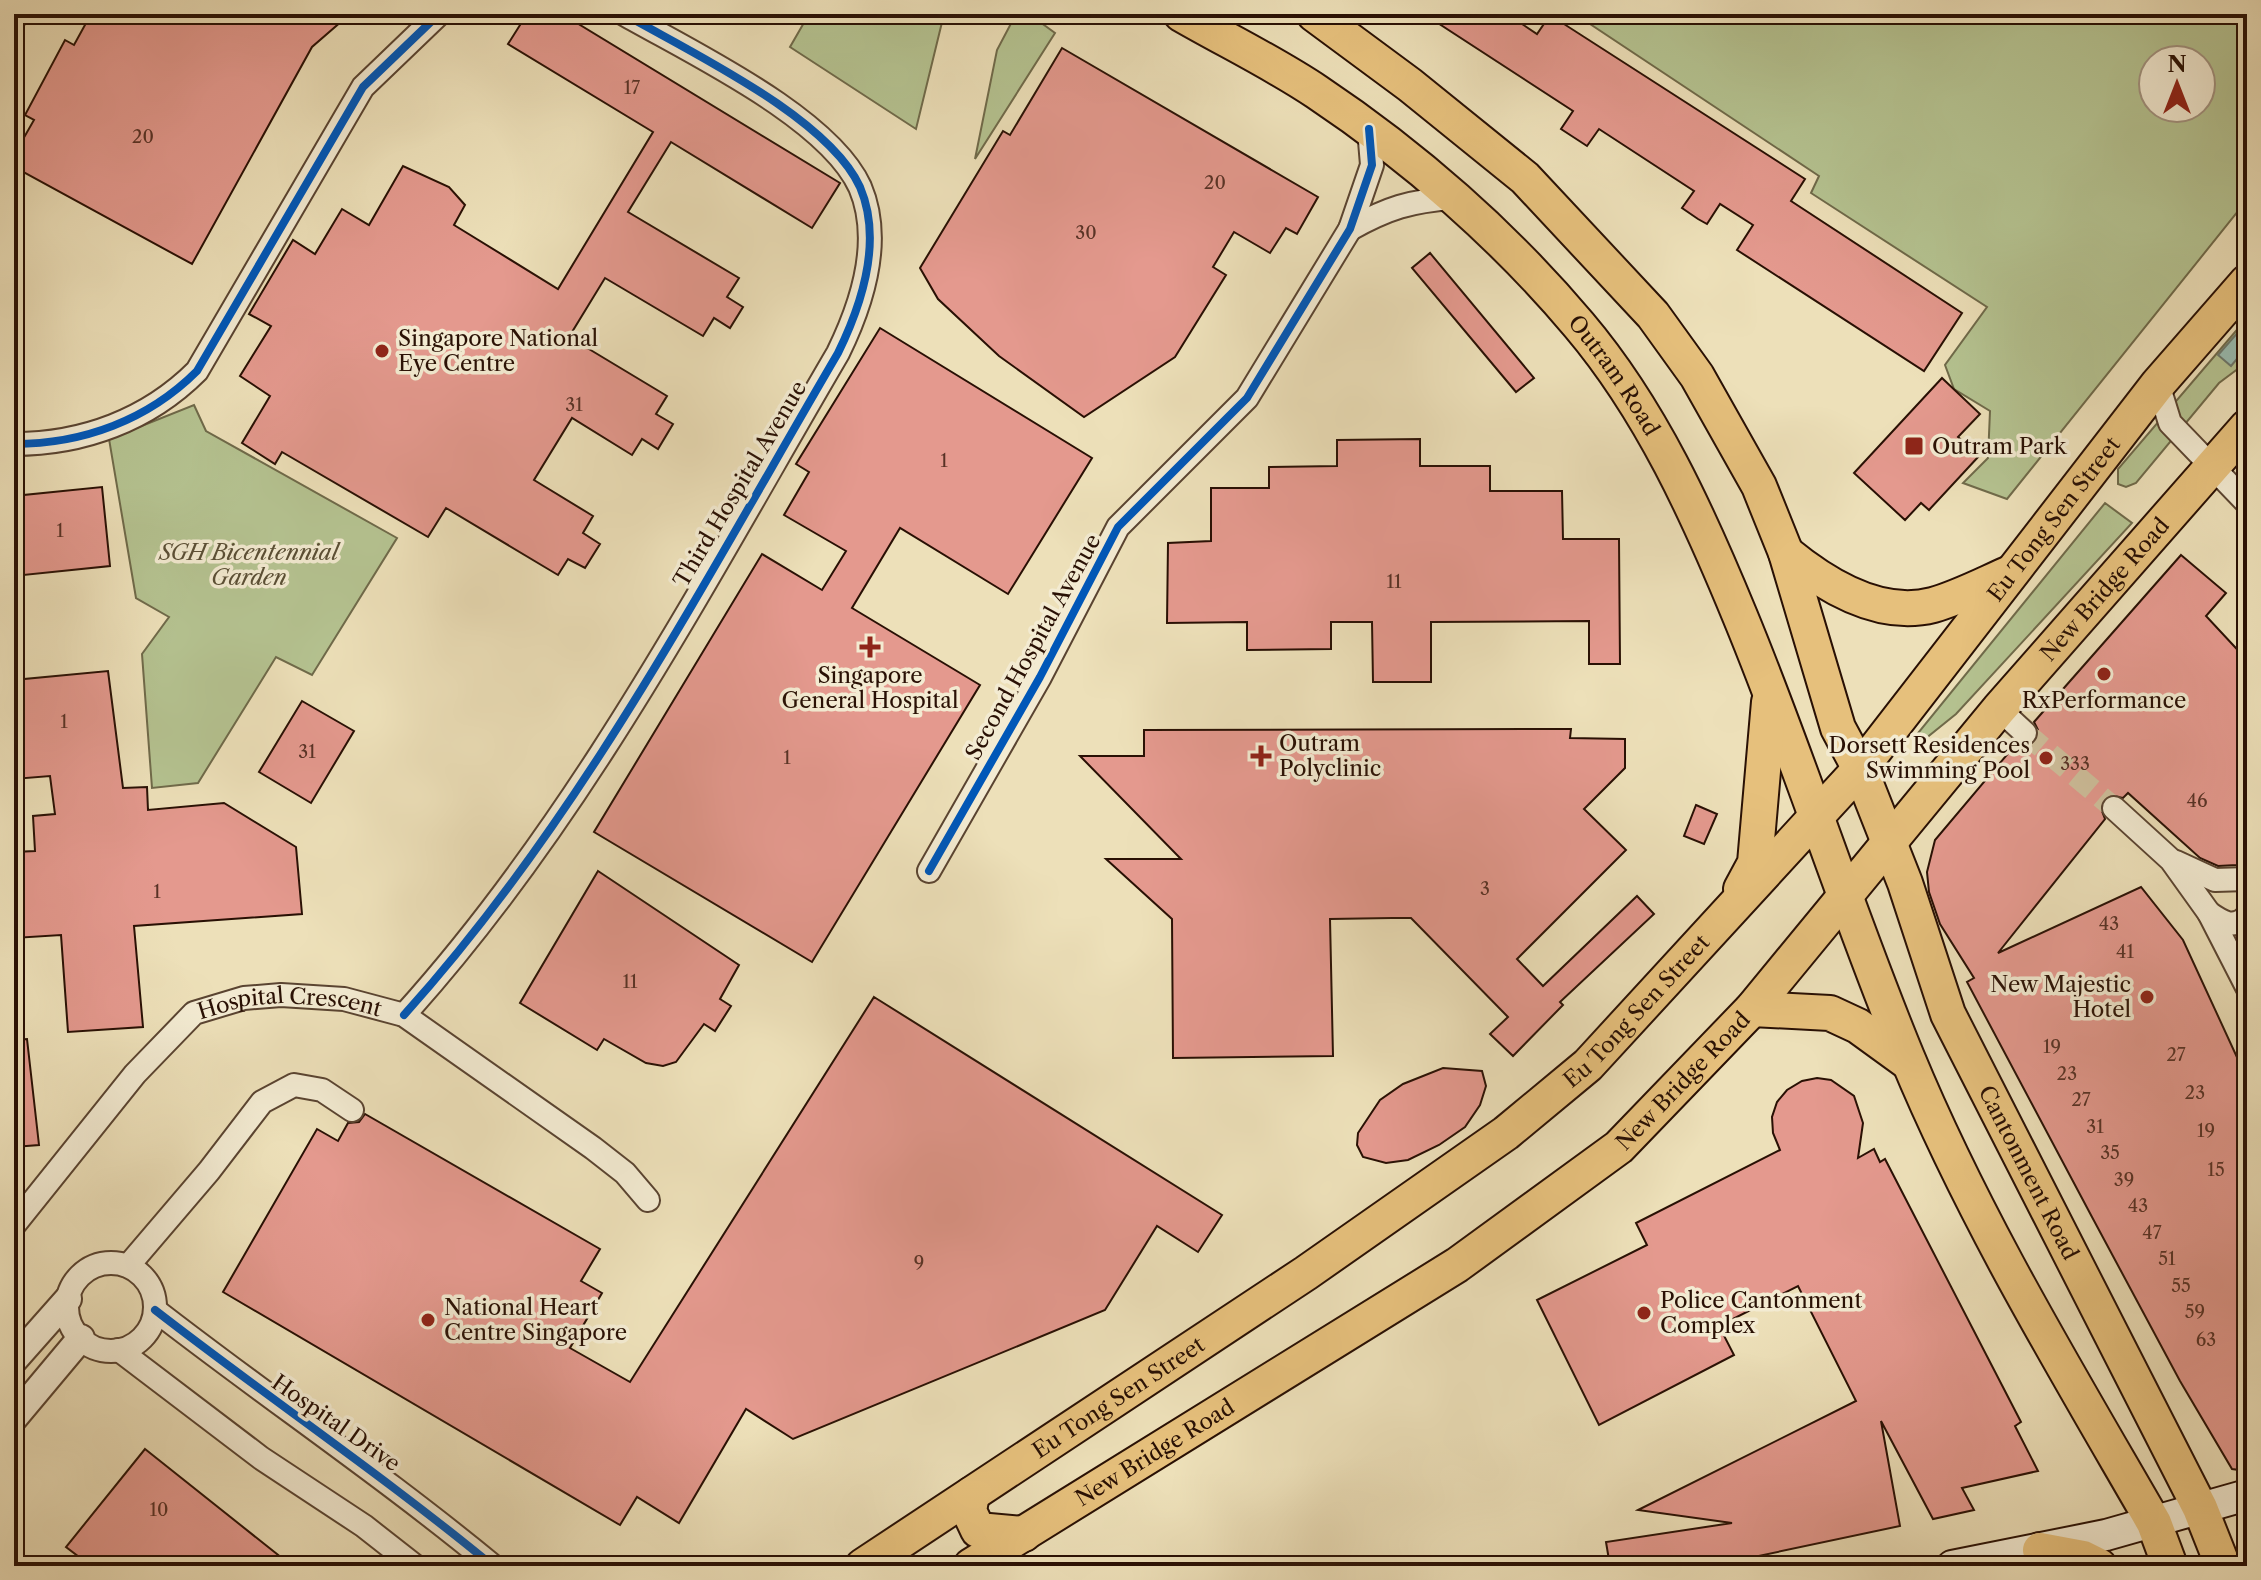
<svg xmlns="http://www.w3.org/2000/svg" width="2261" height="1580" font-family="'Libre Caslon Text',serif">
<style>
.green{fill:#b5c391;stroke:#6f6a4a;stroke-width:2;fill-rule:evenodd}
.water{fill:#99bdb2;stroke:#6c786c;stroke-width:2}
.building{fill:#e4998e;stroke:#291004;stroke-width:2}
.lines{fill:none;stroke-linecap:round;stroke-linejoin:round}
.minor-tunnel{stroke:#d0c19e;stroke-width:22;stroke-dasharray:22 11;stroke-linecap:butt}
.minor-casing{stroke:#5a4431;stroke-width:26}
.tertiary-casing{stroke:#5a4431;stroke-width:30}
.secondary-casing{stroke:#291004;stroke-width:34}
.primary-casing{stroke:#291004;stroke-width:38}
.minor{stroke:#f3ebd2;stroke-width:22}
.tertiary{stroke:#f3ebd2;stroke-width:26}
.secondary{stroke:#f3ebd2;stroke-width:30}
.primary{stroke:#e6c07c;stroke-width:34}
.cycleway-casing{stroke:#f3ebd2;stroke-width:13}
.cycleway{stroke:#0057b8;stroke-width:8}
.poi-dot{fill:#8f2418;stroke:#f3ebd2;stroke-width:3}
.labels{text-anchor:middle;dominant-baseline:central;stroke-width:7;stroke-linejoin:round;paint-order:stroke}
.number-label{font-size:18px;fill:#583226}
.poi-label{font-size:22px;fill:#291004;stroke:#f3ebd2;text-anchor:start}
.street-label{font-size:22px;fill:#291004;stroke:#f3ebd2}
.park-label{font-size:22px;font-style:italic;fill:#5a4f35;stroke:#f3ebd2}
</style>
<rect width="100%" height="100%" fill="#ede0b9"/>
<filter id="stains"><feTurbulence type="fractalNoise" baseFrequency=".0025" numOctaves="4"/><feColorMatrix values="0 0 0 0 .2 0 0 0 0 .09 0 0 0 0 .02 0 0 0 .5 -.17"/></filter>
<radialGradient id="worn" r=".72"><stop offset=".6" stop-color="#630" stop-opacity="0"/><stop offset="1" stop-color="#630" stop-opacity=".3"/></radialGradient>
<g class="green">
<polygon points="809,14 944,14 916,129 790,47"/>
<polygon points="1016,14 1029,14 1055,33 975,159 997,50"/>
<path d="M 1575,14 L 2247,14 L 2247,200 L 2007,499 L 1963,483 L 1988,458 L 1990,411 L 1954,389 L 1945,365 L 1987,307 L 1811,193 L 1819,176 ZM 2201,60 L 2201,108 L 2153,108 L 2153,60 Z"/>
<polygon points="2247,318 2247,362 2219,383 2136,483 2126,487 2118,484 2118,469"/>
<polygon points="194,405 206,431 397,538 312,675 276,657 198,783 152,788 142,654 169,617 136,598 109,439"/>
<polygon points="2105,503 2132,523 1956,714 1915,747 1914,738"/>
</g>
<polygon class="water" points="2247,322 2247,347 2231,366 2218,355"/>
<g class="building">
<polygon points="91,14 350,14 312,47 192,264 14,167 14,155 34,120 25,115 65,40 74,45"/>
<polygon points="527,14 562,14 840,183 812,228 671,142 628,212 739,278 727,297 743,307 730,328 714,318 703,336 605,278 569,337 667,396 656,414 673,424 658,449 642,439 632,455 572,418 534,480 593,516 583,533 600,544 585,568 568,559 558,575 446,508 428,537 282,452 275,464 242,443 270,396 240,376 271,326 249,314 293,240 315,254 342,209 369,225 403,166 449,187 465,205 454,225 558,289 653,132 508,44"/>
<polygon points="1424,14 1507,14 1537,34 1550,15 1805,179 1791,201 1962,313 1924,371 1737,250 1753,225 1720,204 1707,224 1698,219 1682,208 1694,191 1599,129 1587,146 1561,129 1573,111"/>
<polygon points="1062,48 1318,197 1297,234 1286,228 1270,253 1234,232 1213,267 1226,275 1175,357 1084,417 999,356 938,299 920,268 1003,131 1010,135"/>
<polygon points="1430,253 1534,378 1516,392 1412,268"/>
<polygon points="880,328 1092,458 1008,594 900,528 852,608 980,685 812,962 594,832 762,554 822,590 846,551 784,515 809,472 796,464"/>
<polygon points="1942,378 1980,414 1958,437 1979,456 1929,510 1921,503 1905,520 1854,473"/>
<polygon points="1420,439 1420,466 1490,466 1490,491 1562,491 1563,539 1619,539 1620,664 1589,664 1589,621 1431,622 1431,682 1373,682 1372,622 1331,622 1331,649 1247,650 1247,622 1167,623 1168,543 1211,541 1211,488 1269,488 1269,467 1337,466 1337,440"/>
<polygon points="102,487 110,566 14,576 14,496"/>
<polygon points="2181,555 2226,593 2206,616 2247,660 2244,854 2237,865 2218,866 2200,858 2128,793 2123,798 2109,795 2100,806 2105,819 1998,953 2141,887 2183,940 2247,1079 2247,1471 2232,1469 2180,1381 2092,1217 1967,982 1974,978 1940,924 1929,892 1927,872 1935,840 2016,744 2028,746 2036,742 2038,730 2034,722"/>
<polygon points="108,671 123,788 147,787 148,810 224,803 296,847 302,914 134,926 143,1027 68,1032 61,935 14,938 14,852 35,851 33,816 55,814 50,776 14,779 14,680"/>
<polygon points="302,701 354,731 311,803 259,772"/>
<polygon points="1571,729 1570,738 1625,739 1625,768 1584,809 1626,850 1517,959 1543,986 1637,896 1654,914 1560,1002 1563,1005 1513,1056 1490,1034 1508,1017 1411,918 1392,918 1330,919 1333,1056 1173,1058 1172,919 1106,859 1181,859 1080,756 1144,756 1144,730"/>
<polygon points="1696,805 1717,814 1704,844 1684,836"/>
<polygon points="598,871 739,965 720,999 731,1006 715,1031 704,1024 676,1062 663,1066 646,1063 604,1039 597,1050 520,1003"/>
<polygon points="874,997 1222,1215 1198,1252 1157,1226 1105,1310 793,1439 746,1409 679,1523 637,1497 620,1525 223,1292 317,1129 338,1141 348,1123 359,1122 365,1114 600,1249 581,1281 602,1293 570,1348 630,1382"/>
<polygon points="27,1039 39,1145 14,1147 14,1040"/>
<polygon points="1443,1068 1482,1071 1486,1086 1480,1105 1465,1127 1439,1145 1408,1160 1386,1163 1363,1157 1357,1145 1358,1133 1380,1100 1403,1084"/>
<polygon points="1817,1078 1831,1080 1854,1096 1863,1123 1858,1158 1874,1149 1880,1162 1885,1159 2021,1422 2015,1426 2038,1471 1962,1488 1974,1510 1933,1519 1881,1421 1900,1526 1730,1562 1731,1566 1610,1566 1606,1542 1732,1523 1638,1510 1856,1401 1798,1286 1719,1326 1734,1355 1599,1425 1537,1300 1647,1245 1636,1223 1780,1150 1773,1133 1772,1117 1777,1102 1787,1090 1802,1081"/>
<polygon points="145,1449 292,1566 91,1566 66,1547"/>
</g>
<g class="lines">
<polyline class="minor-tunnel" points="2025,733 2114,808"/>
<g class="minor-casing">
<g id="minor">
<polyline points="14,19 17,14"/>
<path d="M 1350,229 C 1388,208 1410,201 1453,198"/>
<polyline points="2158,384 2170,423 2247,503"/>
<path d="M 14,444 C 83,444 148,420 197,371 L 363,87 L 439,14"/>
<polyline points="1999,709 2025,733"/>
<polyline points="2114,808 2171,860 2209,913 2247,987"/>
<polyline points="2176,862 2215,880 2247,879"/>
<polyline points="929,871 1040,677 1118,527 1247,398 1350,229 1372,165 1369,129"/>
<path d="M 2209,913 C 2222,922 2234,930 2247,916"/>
<path d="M 404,1015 C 581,819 705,580 838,353 C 862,304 883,241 860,187 C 828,117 690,52 624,14"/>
<path id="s1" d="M 14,1225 L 135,1074 L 194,1013 L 244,998 L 281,995 L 344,999 L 404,1015 L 593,1148 L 625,1173 L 648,1200"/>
<circle cx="111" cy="1307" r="44"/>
<polyline points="128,1266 209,1171 262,1102 294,1085 322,1090 352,1110"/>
<path d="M 155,1310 C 267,1397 384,1476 493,1566"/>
<polyline points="119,1350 261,1458 364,1526 415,1566"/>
</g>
</g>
<g class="tertiary-casing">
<g id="tertiary">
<polyline points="14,1360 68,1299"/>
<polyline points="14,1418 81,1338"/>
</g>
</g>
<g class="secondary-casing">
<polyline id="secondary" points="1952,1566 2106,1535 2247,1495"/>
</g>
<g class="primary-casing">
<g id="primary">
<path id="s2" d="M 1181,14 C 1226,40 1274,63 1317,92 C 1413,156 1505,237 1579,325 C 1651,410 1698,514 1740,616 C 1800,761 1847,912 1907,1057 C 1974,1219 2067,1372 2154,1523 L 2170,1566"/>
<path id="s3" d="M 1314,14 L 1410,85 L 1525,178 L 1653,315 L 1697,376 L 1759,486 L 1786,553 L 1838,728 L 1860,769 L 1905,883 L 1948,1014 L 2200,1508 L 2223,1566"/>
<path d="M 1786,553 C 1825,585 1879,619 1933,605 C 1958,598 1983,585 2008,574"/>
<polyline points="1741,889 1755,863 1769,702"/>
<polyline points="1752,1009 1830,1013 1858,1026 1909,1063"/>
<polyline points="972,1494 969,1511 978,1530 1024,1534"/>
<polyline points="2040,1550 2083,1558 2099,1566"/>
<path id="s4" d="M 863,1566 L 1306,1273 L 1506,1133 L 1588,1065 L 1860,769 L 2158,384 L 2247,282"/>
<path id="s5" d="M 971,1566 L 1457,1265 L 1619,1147 L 1752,1009 L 1999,709 L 2247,427"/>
</g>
</g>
<use href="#minor" class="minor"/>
<use href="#tertiary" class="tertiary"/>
<use href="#secondary" class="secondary"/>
<use href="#primary" class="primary"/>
<g class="cycleway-casing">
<g id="cycleway">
<path d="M 14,444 C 83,444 148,420 197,371 L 363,87 L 439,14"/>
<polyline points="929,871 1040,677 1118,527 1247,398 1350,229 1372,165 1369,129"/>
<path d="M 404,1015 C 581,819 705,580 838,353 C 862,304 883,241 860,187 C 828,117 690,52 624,14"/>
<path d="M 155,1310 C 267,1397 384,1476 493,1566"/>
</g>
</g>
<use href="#cycleway" class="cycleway"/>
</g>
<g class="poi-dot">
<circle cx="382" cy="351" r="8"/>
<rect x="1904" y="436" width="20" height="20" rx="4"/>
<path d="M866 635h8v8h8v8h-8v8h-8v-8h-8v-8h8z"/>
<circle cx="2104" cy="674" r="8"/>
<path d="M1257 744h8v8h8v8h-8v8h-8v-8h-8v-8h8z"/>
<circle cx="2046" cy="758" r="8"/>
<circle cx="2147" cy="997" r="8"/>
<circle cx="1644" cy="1313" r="8"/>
<circle cx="428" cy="1320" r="8"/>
</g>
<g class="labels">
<g class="number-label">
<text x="632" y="88">17</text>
<text x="143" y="137">20</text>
<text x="1215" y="183">20</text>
<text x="1086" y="233">30</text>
<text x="574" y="405">31</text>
<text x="944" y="461">1</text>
<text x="60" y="531">1</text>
<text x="1394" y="582">11</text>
<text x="64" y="722">1</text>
<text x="307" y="752">31</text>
<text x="787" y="758">1</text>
<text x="2075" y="764">333</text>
<text x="2197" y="801">46</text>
<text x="1485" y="889">3</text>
<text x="157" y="892">1</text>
<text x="2109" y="924">43</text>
<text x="2125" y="952">41</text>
<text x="630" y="982">11</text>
<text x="2052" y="1047">19</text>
<text x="2176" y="1055">27</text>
<text x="2067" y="1074">23</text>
<text x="2195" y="1093">23</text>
<text x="2081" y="1100">27</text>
<text x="2095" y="1127">31</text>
<text x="2206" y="1131">19</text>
<text x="2110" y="1153">35</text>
<text x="2216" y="1170">15</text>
<text x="2124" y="1180">39</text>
<text x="2138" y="1206">43</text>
<text x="2152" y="1233">47</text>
<text x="2167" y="1259">51</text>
<text x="919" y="1263">9</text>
<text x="2181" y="1286">55</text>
<text x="2195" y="1312">59</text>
<text x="2206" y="1340">63</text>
<text x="159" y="1510">10</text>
</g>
<g class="poi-label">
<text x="398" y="338">Singapore National<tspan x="398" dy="25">Eye Centre</tspan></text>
<text x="1932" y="446">Outram Park</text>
<text x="870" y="675" text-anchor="middle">Singapore<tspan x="870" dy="25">General Hospital</tspan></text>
<text x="2104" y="700" text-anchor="middle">RxPerformance</text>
<text x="1279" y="743">Outram<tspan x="1279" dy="25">Polyclinic</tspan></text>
<text x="2030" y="745" text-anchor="end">Dorsett Residences<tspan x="2030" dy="25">Swimming Pool</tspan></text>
<text x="2131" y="984" text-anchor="end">New Majestic<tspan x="2131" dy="25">Hotel</tspan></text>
<text x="1660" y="1300">Police Cantonment<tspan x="1660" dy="25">Complex</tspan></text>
<text x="444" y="1307">National Heart<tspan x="444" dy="25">Centre Singapore</tspan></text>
</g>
<g class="street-label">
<text stroke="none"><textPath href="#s2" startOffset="570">Outram Road</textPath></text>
<text transform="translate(740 484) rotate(-59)">Third Hospital Avenue</text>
<text stroke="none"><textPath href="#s4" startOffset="1600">Eu Tong Sen Street</textPath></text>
<text stroke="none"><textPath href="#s5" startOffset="1512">New Bridge Road</textPath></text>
<text transform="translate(1033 647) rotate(-61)">Second Hospital Avenue</text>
<text stroke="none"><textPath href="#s4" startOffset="954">Eu Tong Sen Street</textPath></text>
<text stroke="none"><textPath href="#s1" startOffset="376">Hospital Crescent</textPath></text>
<text stroke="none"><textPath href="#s5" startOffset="864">New Bridge Road</textPath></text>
<text stroke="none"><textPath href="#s3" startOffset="1396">Cantonment Road</textPath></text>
<text stroke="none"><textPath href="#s4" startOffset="306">Eu Tong Sen Street</textPath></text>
<text transform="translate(336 1423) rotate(35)">Hospital Drive</text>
<text stroke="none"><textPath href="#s5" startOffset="216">New Bridge Road</textPath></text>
</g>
<g class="park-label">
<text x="249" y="552">SGH Bicentennial<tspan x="249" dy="25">Garden</tspan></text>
</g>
</g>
<rect width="2261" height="1580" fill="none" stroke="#ede0b9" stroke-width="48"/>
<rect x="16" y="16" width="2229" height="1548" fill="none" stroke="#291004" stroke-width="4"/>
<rect x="24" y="24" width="2213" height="1532" fill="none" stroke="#291004" stroke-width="2"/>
<g transform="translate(2177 84)"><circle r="38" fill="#f3ebd2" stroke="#a29380" stroke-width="2"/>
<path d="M0-6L14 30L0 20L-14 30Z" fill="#8f2418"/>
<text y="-12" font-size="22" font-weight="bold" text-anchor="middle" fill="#291004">N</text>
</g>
<rect width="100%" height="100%" filter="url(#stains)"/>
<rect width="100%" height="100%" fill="url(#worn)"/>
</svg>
